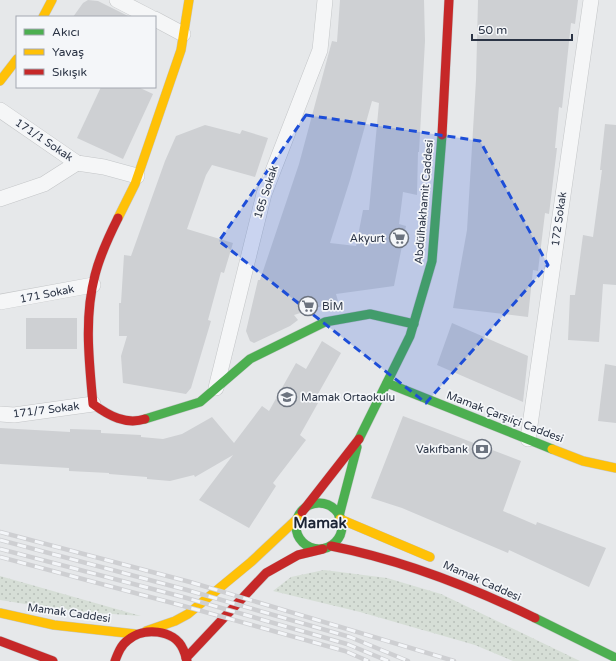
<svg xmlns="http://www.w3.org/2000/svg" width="616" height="661" font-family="'Varela Round',sans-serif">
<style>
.grass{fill:url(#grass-dots)}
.building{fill:#ced0d3;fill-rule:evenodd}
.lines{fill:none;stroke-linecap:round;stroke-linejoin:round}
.street-casing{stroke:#c4c6c8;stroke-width:16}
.fast-casing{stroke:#c4c6c8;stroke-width:10}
.slow-casing{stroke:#c4c6c8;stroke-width:10}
.jam-casing{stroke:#c4c6c8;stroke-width:10}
.street{stroke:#f5f6f7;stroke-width:15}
.fast{stroke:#4caf50;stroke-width:9}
.slow{stroke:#ffc107;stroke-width:9}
.jam{stroke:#c62828;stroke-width:9}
.rail-casing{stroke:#cecfd2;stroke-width:4.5}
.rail{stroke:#f4f6f9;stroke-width:3;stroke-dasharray:9;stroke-linecap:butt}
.marked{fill:#1d4ed8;fill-opacity:0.2;stroke:#1d4ed8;stroke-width:3;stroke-dasharray:8 5;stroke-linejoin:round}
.labels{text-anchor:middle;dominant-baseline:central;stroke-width:3.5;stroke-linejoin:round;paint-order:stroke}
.street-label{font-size:11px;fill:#2b3445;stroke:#f4f6f9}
.poi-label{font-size:11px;fill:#2b3445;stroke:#f4f6f9;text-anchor:end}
.district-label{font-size:15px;font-weight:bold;fill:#1d2536;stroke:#f4f6f9}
</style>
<defs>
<pattern id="grass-dots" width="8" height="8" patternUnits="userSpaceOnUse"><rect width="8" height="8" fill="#d6ded6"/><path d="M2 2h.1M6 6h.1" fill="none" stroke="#b8bfb9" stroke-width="1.8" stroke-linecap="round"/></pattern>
</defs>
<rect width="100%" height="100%" fill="#e6e8ea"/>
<g class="grass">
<polygon points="324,570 387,578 441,594 580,661 513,661 475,645 360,612 273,591 291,577"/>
<polygon points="0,576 141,616 70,611 0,600"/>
</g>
<g class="building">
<polygon points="88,0 98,1 130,17 73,17 83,3"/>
<path d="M 340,0 L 424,0 L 425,41 L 419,152 L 418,152 L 417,195 L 403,192 L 399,224 L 406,226 L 394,286 L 336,294 L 338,301 L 294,315 L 298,320 L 290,326 L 254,343 L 250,341 L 246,331 L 258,280 L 260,280 L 299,164 L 332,41 L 337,42 ZM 372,101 L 379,103 L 369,210 L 363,210 L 356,246 L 330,243 L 350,180 Z"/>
<polygon points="478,0 578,0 575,24 571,23 562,108 559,107 555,148 557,148 549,214 545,213 538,271 533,270 528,317 453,308 467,230 476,80"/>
<polygon points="101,87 138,87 153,94 123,159 77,138"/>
<polygon points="605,124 616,125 616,285 603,284 599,342 568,340 570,295 575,295 583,235 593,237 602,170 600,170"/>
<polygon points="205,125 240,134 242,130 268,138 255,177 212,165 206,175 187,229 233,243 224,273 221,272 208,320 211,321 191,388 186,394 123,383 121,356 127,336 119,336 119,303 121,303 124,255 131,256 165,161 176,136"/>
<rect x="26" y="318" width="51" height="31"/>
<polygon points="452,323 528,356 523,402 437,365"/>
<polygon points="322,341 341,353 314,401 318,403 300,435 306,440 273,483 276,486 249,528 199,500 233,455 195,477 194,475 170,481 147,479 147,477 109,474 109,473 69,471 69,468 0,464 0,428 70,432 70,429 101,430 101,433 141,435 141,437 163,439 182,434 212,417 234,443 262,406 269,411 296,363 306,369"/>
<polygon points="605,364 616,366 616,423 598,421"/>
<polygon points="403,416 521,461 503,511 536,525 537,522 606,548 589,587 509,550 508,553 402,508 371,498"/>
</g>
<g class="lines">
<g class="street-casing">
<g id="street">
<polyline points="117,0 150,17"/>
<polyline points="155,19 183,34"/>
<polyline points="0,110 77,163 104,167 137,176"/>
<polyline points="0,199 44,184 77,163"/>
<polyline points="0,302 93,285"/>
<polyline points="216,388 264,194 320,50 325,0"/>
<polyline points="0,414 14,415 93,404"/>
<polyline points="528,439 591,0"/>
</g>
</g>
<g class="fast-casing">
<g id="fast">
<polyline points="387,383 552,449"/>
<polyline points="145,419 200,402 250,359 325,322 370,314 414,324"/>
<polyline points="359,439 410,336 432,261 442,135"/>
<circle cx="319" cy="526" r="23"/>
<polyline points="339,516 357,447"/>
<polyline points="535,618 616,658"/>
</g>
</g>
<g class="slow-casing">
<g id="slow">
<polyline points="43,17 52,0"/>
<polyline points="0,81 17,59"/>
<polyline points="118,218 135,184 181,50 189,0"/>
<polyline points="552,449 583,461 616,468"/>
<polyline points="340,519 430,557"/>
<polyline points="0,613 54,625 135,634"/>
<polyline points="146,631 175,621 188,614 251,562 298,518"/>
</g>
</g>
<g class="jam-casing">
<g id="jam">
<polyline points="442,135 449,0"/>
<path d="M 118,218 C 109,236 100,255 95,275 C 84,317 89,361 93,404 C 109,416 126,425 145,419"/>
<polyline points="302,512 359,439"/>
<path d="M 331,546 C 403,560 469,586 535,618"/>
<polyline points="0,641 53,661"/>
<polyline points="186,658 266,573 298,555 323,549"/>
<path d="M 115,661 C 118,653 121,645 128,640 C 143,627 174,629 183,649 C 185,653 186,657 187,661"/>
</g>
</g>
<use href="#street" class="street"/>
<use href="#fast" class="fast"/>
<use href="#slow" class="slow"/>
<use href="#jam" class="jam"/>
<g class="rail-casing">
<g id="rail">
<polyline points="0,532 190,582 454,661"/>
<polyline points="0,540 187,590 350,637 408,661"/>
<polyline points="0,549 183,597 347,644 388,661"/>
<polyline points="0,557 180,605 345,651 368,661"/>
</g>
</g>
<use href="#rail" class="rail"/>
</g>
<path class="marked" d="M 306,115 L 480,141 L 548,265 L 426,403 L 219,241 Z"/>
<defs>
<g id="supermarket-ring" transform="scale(1)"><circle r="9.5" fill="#f4f6f9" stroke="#6c737f" stroke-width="1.5"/><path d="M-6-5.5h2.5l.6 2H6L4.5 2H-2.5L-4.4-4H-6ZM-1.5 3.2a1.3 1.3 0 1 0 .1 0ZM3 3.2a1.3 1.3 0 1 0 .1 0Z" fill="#6c737f"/></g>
<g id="school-ring" transform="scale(1)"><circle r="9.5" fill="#f4f6f9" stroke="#6c737f" stroke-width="1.5"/><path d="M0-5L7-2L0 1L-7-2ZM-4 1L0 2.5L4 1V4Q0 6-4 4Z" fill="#6c737f"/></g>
<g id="bank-ring" transform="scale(1)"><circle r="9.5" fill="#f4f6f9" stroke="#6c737f" stroke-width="1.5"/><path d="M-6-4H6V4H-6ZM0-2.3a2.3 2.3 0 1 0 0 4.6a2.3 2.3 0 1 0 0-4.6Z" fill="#6c737f"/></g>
</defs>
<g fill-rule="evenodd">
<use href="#supermarket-ring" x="399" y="238"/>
<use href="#supermarket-ring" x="308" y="306"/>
<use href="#school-ring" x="287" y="397"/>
<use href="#bank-ring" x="482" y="449"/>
</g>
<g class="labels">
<g class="street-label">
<text transform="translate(44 140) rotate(34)">171/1 Sokak</text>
<text transform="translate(266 192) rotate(-72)">165 Sokak</text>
<text transform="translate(424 202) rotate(-85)">Abdülhakhamit Caddesi</text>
<text transform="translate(559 219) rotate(-82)">172 Sokak</text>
<text transform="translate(47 294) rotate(-11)">171 Sokak</text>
<text transform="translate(46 410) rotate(-7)">171/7 Sokak</text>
<text transform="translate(505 417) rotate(21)">Mamak Çarşıiçi Caddesi</text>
<text transform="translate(482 581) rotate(24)">Mamak Caddesi</text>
<text transform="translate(69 613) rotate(8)">Mamak Caddesi</text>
</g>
<g class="poi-label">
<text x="385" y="238">Akyurt</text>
<text x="322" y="306" text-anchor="start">BİM</text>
<text x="301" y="397" text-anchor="start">Mamak Ortaokulu</text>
<text x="468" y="449">Vakıfbank</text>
</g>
<g class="district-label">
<text x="320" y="523">Mamak</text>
</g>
</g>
<rect x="16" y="16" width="140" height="72" fill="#f4f6f9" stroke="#a4a8b1"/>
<rect x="24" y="29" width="20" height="6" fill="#4caf50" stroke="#a4a8b1"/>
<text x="52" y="36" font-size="12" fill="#2b3445">Akıcı</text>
<rect x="24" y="49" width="20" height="6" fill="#ffc107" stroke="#a4a8b1"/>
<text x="52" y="56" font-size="12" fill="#2b3445">Yavaş</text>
<rect x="24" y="69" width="20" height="6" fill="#c62828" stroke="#a4a8b1"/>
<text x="52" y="76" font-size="12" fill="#2b3445">Sıkışık</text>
<path d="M472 34v6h100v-6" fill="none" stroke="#2b3445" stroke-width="2"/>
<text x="478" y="34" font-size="12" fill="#2b3445" stroke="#f4f6f9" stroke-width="3" paint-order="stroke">50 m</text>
</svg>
